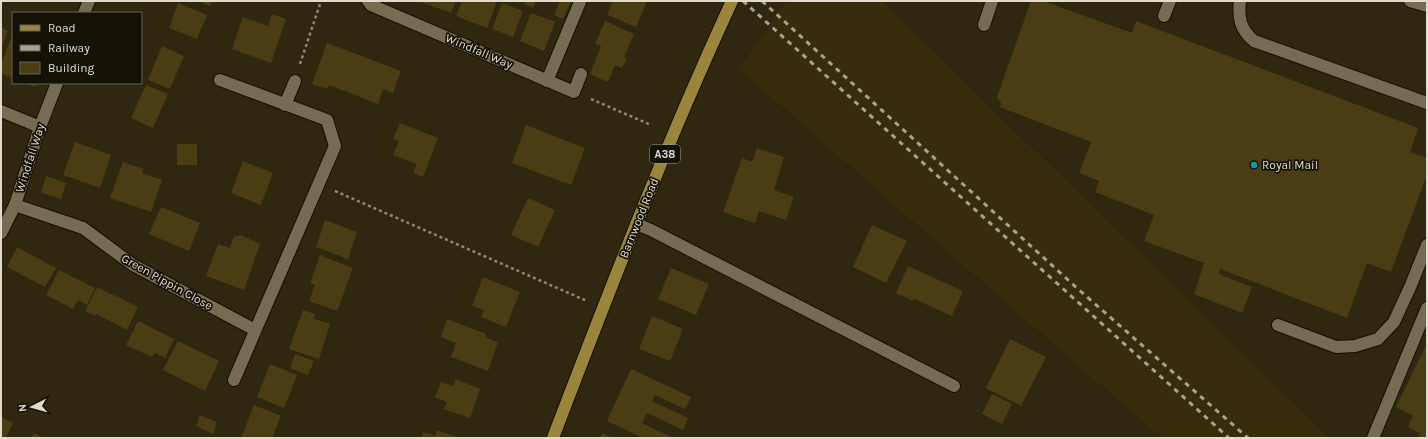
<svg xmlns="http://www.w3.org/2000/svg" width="1428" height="439" font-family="Karla,sans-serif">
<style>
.built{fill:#372d0d}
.building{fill:#4a3d14}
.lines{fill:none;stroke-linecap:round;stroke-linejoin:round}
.lane-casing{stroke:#171000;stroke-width:14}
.street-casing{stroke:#171000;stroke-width:14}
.primary-casing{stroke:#171000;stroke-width:14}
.path{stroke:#8e8875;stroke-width:2.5;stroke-dasharray:3 3;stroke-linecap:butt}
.lane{stroke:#756c52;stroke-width:12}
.street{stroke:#756c52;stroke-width:12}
.primary{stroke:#9a853d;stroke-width:12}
.rail{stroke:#a8a291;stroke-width:3;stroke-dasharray:5 5;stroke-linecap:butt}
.culture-dot{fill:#0f9aa8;stroke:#141107;stroke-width:1.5}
.labels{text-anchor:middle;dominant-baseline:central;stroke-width:3.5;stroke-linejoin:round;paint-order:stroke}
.shield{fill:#141107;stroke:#a39e92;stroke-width:1}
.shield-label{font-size:11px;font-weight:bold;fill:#e0dbcd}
.street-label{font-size:12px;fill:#e0dbcd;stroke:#141107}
.poi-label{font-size:12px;fill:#e0dbcd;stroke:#141107;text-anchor:start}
</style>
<rect width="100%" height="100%" fill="#2f270f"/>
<polygon class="built" points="787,1 882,1 1329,438 1163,438 1090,376 739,69"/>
<g class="building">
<polygon points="198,1 212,1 210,6"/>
<polygon points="421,1 456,1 451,13 421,2"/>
<polygon points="462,1 497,1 487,28 456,16"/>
<polygon points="525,1 536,1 533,8 524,4"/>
<polygon points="560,1 571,1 563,19 554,15"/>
<polygon points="613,1 647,1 636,27 607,15"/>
<polygon points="1031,1 1043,1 1132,33 1136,21 1418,128 1410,152 1427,158 1427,175 1391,272 1367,263 1347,318 1220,269 1219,274 1252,287 1242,313 1194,294 1204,263 1144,241 1154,215 1095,192 1099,181 1079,173 1091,142 1000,107 1001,103 997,97"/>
<polygon points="178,3 207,15 197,39 169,28"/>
<polygon points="502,3 523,11 513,37 492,29"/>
<polygon points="531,13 555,22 544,51 520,41"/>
<polygon points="272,14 286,19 271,63 232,49 243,17 268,26"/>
<polygon points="605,21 634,34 624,57 627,58 622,68 615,65 608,82 590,74 601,46 595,44"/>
<polygon points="1,27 8,31 1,49"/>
<polygon points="11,38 13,39 13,78 1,73 1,64"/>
<polygon points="327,43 401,71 393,93 383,89 378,104 329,85 327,89 312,84"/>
<polygon points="162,46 184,56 170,89 148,80"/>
<polygon points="25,83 37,83 35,87"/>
<polygon points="146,85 168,94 153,128 131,118"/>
<polygon points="400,123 438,138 423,177 413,173 417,164 393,155 399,141 393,139"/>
<polygon points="526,125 585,148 571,185 512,163"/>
<polygon points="75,142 111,155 100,188 63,175"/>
<rect x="177" y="144" width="20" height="21"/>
<polygon points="757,148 784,157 774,190 794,197 786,220 759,211 755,223 723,212 742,158 752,162"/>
<polygon points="243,161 273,173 261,205 231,193"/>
<polygon points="123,162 144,169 142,173 162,180 151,212 110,198"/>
<polygon points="46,176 66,183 61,199 41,193"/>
<polygon points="528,198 555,210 538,247 511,235"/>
<polygon points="161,207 200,223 189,251 149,234"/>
<polygon points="325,220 357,232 348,259 316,247"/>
<polygon points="872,225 907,241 886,283 853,267"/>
<polygon points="241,235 260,244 244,290 206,276 218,244 230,248 234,237"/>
<polygon points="17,247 56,268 45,287 7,267"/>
<polygon points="320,255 353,268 337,311 309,301 315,285 310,283"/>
<polygon points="908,266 963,291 952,316 914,299 913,301 896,293"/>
<polygon points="671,268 709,284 696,315 658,299"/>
<polygon points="59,270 95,288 87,305 78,300 73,309 46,295"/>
<polygon points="483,277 520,292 506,327 481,317 484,310 472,306"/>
<polygon points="97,287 138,307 127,330 96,314 95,316 85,311"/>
<polygon points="303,310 315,314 314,319 330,324 319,359 289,349"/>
<polygon points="652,316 683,329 670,361 639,349"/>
<polygon points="447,319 486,334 485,337 498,342 488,371 451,357 456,343 441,337"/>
<polygon points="138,321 174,339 165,358 155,353 152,357 126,345"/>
<polygon points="1010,339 1046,357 1021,406 986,388"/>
<polygon points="178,341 219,361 205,391 163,370"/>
<polygon points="1427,343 1427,438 1418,438 1420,433 1408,427 1413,416 1396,407"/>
<polygon points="295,354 314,361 308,375 290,368"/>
<polygon points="270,364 297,375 284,408 257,397"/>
<polygon points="631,369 691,397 685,409 655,395 652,401 688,418 683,430 647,413 642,423 673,438 643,438 607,421"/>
<polygon points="456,379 480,389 470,418 444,409 447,402 435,397 441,382 453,386"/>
<polygon points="992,394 1012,404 1002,424 982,414"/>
<polygon points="254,405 281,416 272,438 241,438"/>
<polygon points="200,415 217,422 213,434 196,426"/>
<polygon points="1,417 13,423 6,438 1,438"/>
<polygon points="437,430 459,438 421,438 423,432 435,436"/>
<polygon points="34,433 44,438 31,438"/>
<polygon points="602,433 613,438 600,438"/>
</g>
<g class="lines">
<g class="lane-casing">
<g id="lane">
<path d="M 1240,1 C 1238,18 1240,29 1254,41 L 1427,103"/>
<polyline points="1410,1 1427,6"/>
<polyline points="1164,16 1170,1"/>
<polyline points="984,25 992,1"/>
<polyline points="547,81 580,2"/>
<polyline points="636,224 651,230 954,386"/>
<polyline points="1278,325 1336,347 1355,346 1378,339 1394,322 1411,285 1427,245"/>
<polyline points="1373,438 1427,308"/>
</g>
</g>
<g class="street-casing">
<g id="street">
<polyline points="368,1 371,5 574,92 581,74"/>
<polyline points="84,13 89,1"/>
<polyline points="220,80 327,120 335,146 234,380"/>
<polyline points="285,105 295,81"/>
<polyline points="1,111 40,127"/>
<polyline points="15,205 83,228 133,265 255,330"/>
<polyline points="1,233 15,205 40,127 57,83"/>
</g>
</g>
<g class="primary-casing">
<path id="primary" d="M 553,438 C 609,291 666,144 732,1"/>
</g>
<g class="path">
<polyline points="300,64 321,1"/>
<polyline points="591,99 651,125"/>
<polyline points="335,191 587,301"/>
</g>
<use href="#lane" class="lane"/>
<use href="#street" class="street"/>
<use href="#primary" class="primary"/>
<g class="rail">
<polyline points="743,1 1229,438"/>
<polyline points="762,1 1078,289 1248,438"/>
</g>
</g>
<circle class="culture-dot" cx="1254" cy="165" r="4"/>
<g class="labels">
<rect class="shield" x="650" y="145" width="30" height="18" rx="3"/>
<g class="shield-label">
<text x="665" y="154">A38</text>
</g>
<g class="street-label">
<text transform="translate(479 51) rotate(23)">Windfall Way</text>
<text transform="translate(30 158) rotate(-72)">Windfall Way</text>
<text transform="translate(639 218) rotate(-68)">Barnwood Road</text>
<text transform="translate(167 282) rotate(29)">Green Pippin Close</text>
</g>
<g class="poi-label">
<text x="1262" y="165">Royal Mail</text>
</g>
</g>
<rect width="1428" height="439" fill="none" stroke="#e0dbcd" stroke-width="4"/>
<rect x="12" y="12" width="130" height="72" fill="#141107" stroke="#666256"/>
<rect x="20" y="25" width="20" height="6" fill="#9a853d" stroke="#666256"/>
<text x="48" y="32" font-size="12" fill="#e0dbcd">Road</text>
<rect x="20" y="45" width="20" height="6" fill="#a8a291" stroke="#666256"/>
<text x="48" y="52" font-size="12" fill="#e0dbcd">Railway</text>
<rect x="20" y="62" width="20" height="12" fill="#4a3d14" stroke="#666256"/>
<text x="48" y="72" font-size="12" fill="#e0dbcd">Building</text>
<g transform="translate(32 407) rotate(264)" stroke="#141107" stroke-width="3" paint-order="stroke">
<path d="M0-3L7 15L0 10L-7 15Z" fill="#e0dbcd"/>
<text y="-6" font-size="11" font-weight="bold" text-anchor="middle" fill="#e0dbcd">N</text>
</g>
</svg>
